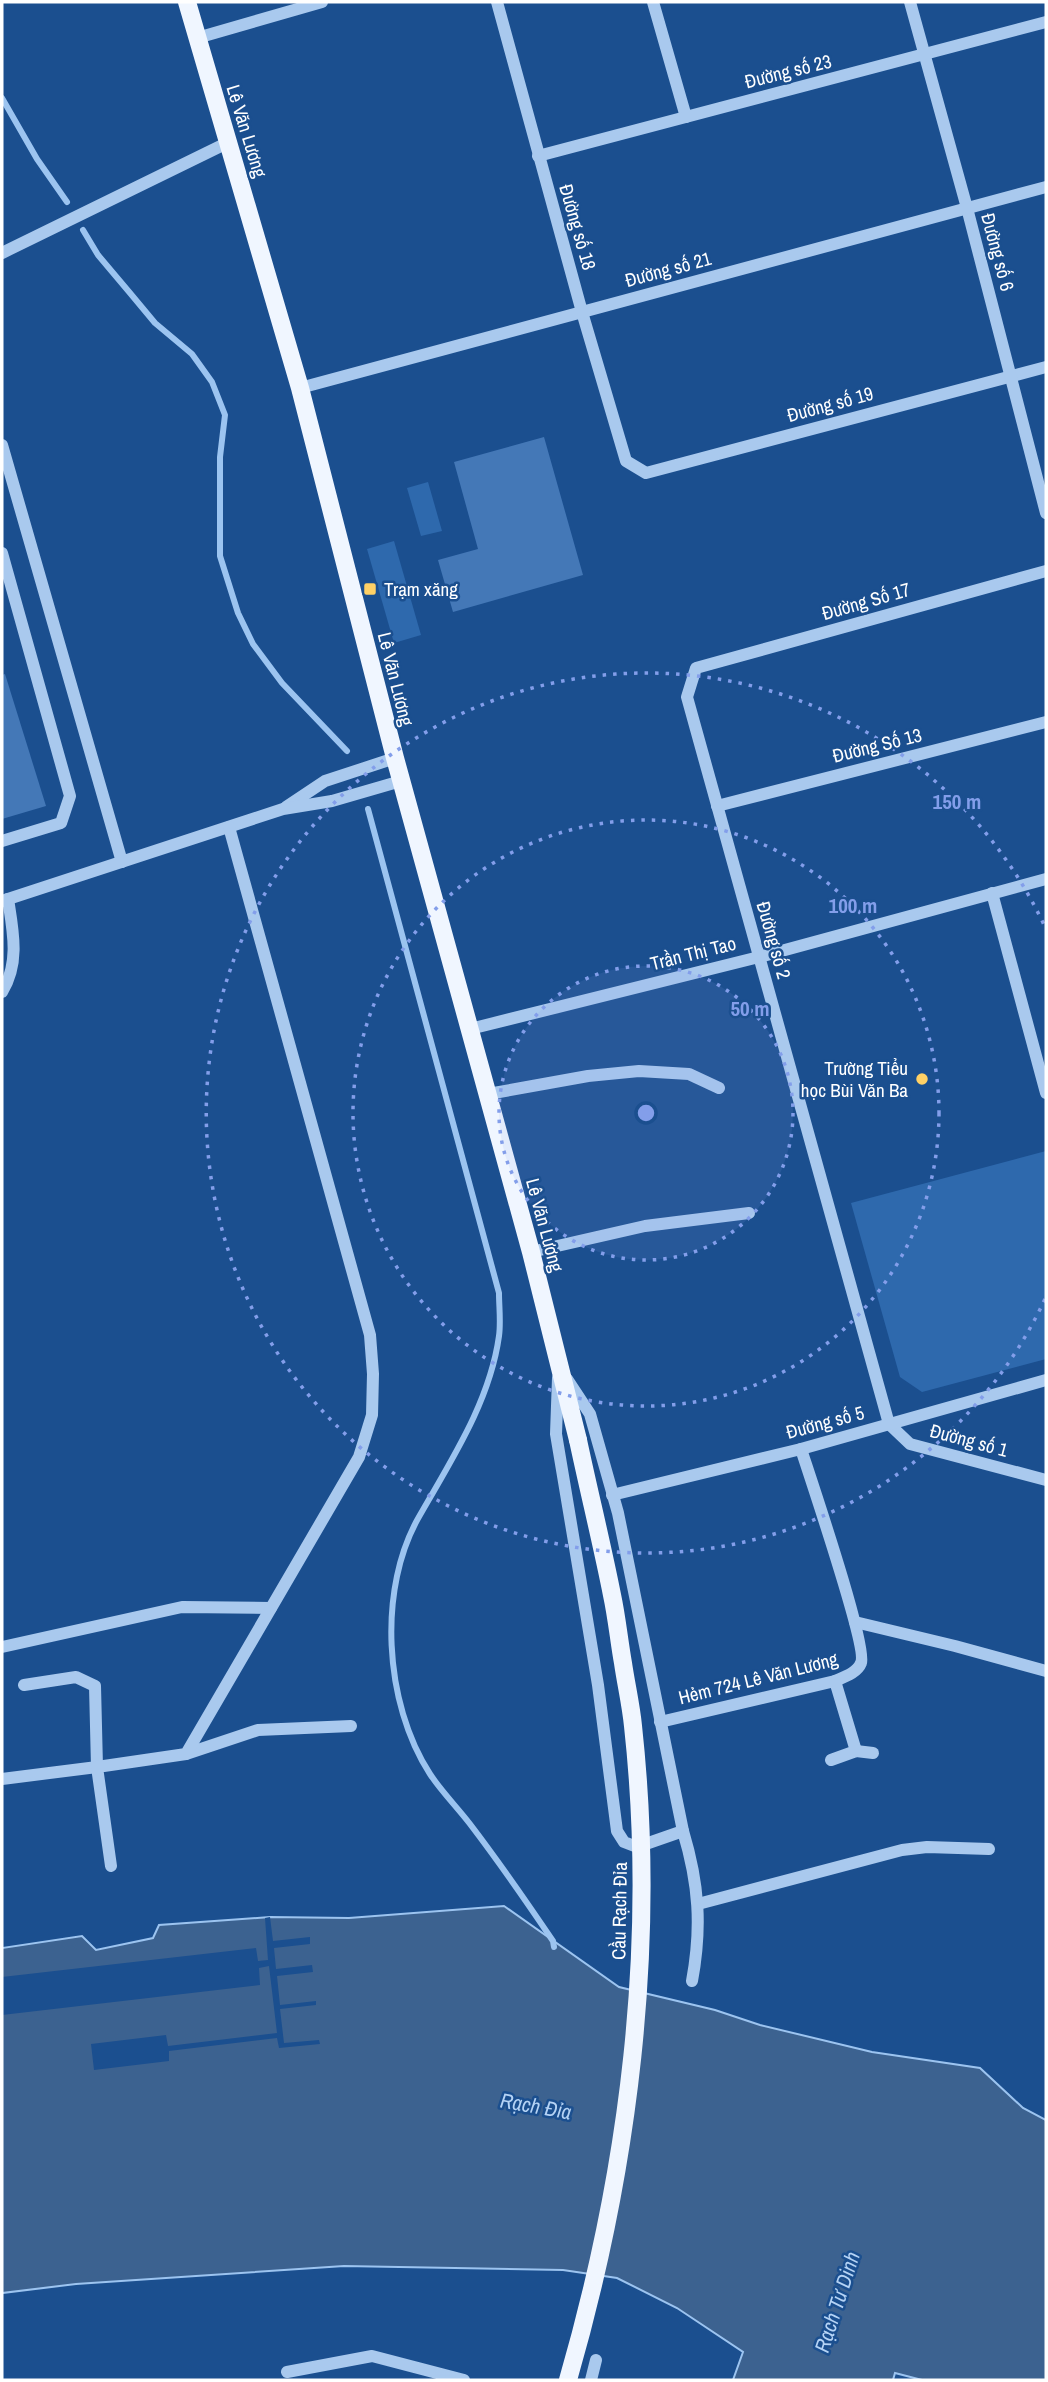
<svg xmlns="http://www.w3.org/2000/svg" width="1048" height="2382" font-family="'Archivo Narrow',sans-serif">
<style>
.green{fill:#2e69ad}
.water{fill:#3c6290;stroke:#9cc4f0;stroke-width:2}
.pier{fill:#1b4f8f}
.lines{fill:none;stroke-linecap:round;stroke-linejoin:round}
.stream{stroke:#9cc4f0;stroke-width:6}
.building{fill:#4478b7}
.minor{stroke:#a9c9ee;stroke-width:12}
.major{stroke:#f0f6ff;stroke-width:18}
.major-bridge{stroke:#f0f6ff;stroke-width:18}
.ring{fill:none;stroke:#839eea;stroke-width:3.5;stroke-dasharray:3.5 7}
.poi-dot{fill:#ffd166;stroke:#1b4f8f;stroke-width:2.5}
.labels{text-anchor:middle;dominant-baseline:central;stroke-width:5;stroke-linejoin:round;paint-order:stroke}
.street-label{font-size:19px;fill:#fff;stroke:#1b4f8f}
.poi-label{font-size:19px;fill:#fff;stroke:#1b4f8f;text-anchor:start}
.water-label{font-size:21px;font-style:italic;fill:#b5d3f5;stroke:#1b4f8f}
.centre{fill:#839eea;stroke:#1b4f8f;stroke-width:3.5}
.ring-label{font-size:21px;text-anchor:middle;font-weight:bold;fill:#839eea;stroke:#1b4f8f;stroke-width:5;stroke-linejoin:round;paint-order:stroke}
</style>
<rect width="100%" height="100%" fill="#1b4f8f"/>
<g class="green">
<polygon points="428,482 442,531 421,536 407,488"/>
<polygon points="394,541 421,635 394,643 367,549"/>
<polygon points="1046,1151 1046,1359 922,1392 900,1377 851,1203"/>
</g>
<polygon class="water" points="504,1906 619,1987 715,2010 760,2025 872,2052 980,2068 1023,2108 1046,2120 1046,2380 922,2380 895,2373 893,2380 733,2380 743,2352 677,2308 617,2278 563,2270 344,2266 76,2284 2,2293 2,1948 82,1936 96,1950 153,1938 159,1925 270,1917 349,1918"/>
<polygon class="pier" points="270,1917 273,1941 310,1937 310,1944 274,1948 276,1969 312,1965 313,1972 277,1976 280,2005 316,2001 316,2005 280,2009 284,2043 319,2040 320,2044 279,2048 277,2038 169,2051 169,2061 94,2070 91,2044 166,2035 168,2046 277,2033 269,1966 259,1968 260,1985 2,2015 2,1977 256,1948 258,1961 268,1960 265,1918"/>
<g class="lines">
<g class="stream">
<polyline points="2,98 37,159 67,202"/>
<polyline points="83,230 98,255 130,293 155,323 192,354 212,382 225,415 220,457 220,556 238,613 253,644 282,683 347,751"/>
<path d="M 368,809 L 499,1293 C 499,1307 501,1322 499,1336 C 490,1401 452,1459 420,1515 C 377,1588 384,1703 430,1774 C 441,1791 457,1807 470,1824 C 499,1862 526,1901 553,1941 L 554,1947"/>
</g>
</g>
<g class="building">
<polygon points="544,437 583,575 453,612 438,560 478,549 454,462"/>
<polygon points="5,674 46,806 2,819 2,675"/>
</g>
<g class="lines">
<g class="minor">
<polyline points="497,2 582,312 626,461 646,473 1046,367"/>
<polyline points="653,2 686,117"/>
<polyline points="910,2 967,208 1046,513"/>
<polyline points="197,38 322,2"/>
<polyline points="538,156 1046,22"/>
<polyline points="2,253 229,142"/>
<polyline points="300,388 1046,187"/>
<polyline points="2,445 122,862"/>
<polyline points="2,553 70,796 61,823 2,841"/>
<polyline points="1046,571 696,668 687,697 889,1424 910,1444 1046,1480"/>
<polyline points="717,806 1046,722"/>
<polyline points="286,807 325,781 395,758"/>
<polyline points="992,893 1046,1093"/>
<polyline points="2,901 283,809 332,801 401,781"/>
<path d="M 2,992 C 20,963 13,931 8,899"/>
<polyline points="470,1029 759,957 1046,879"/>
<polyline points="488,1094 588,1076 639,1071 689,1074 719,1088"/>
<polyline points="531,1252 645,1226 749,1213"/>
<polyline points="558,1378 556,1434 598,1685 617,1831 624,1842 637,1847 683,1831"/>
<path d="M 567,1379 L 590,1414 L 618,1513 L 683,1831 C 699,1884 702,1927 692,1981"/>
<polyline points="612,1495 801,1449 1046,1380"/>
<polyline points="855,1622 955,1646 1046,1671"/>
<polyline points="2,1647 182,1607 271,1608"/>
<path d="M 660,1722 L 835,1681 C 844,1677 857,1673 861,1663 C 868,1648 810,1477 801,1449"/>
<polyline points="856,1751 873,1753"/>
<polyline points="186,1754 258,1730 351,1726"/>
<polyline points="831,1760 856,1751 835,1681"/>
<polyline points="2,1779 97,1767 95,1686 76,1677 24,1685"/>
<polyline points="111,1866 97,1767 186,1754 359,1457 372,1415 373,1374 370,1335 229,827"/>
<polyline points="698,1904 902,1850 927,1847 989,1849"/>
<polyline points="287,2372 372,2356 464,2380"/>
<polyline points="591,2380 596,2360"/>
</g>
<polyline class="major" points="187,2 300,388 395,758 531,1252 578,1440"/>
<path class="major-bridge" d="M 568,2380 C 629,2169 657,1945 633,1726 C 631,1705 626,1684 623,1663 C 619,1641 617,1618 612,1595 C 602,1544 589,1492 578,1440"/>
</g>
<circle cx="646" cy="1113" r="147" fill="#839eea" fill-opacity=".12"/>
<g class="ring">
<circle cx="646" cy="1113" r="147"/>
<circle cx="646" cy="1113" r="293"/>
<path d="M1045 1299A440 440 0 1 1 1045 927"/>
</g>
<g class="poi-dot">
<rect x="363" y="582" width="14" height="14" rx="3.5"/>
<circle cx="922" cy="1079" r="7"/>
</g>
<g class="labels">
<g class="street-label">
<text transform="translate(788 71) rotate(-14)">Đường số 23</text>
<text transform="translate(247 131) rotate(73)">Lê Văn Lương</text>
<text transform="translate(578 227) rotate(74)">Đường số 18</text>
<text transform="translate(998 252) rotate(75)">Đường số 6</text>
<text transform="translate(668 269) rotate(-15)">Đường số 21</text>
<text transform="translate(830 404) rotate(-15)">Đường số 19</text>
<text transform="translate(866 601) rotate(-16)">Đường Số 17</text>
<text transform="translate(396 679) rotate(76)">Lê Văn Lương</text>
<text transform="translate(877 745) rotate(-14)">Đường Số 13</text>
<text transform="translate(774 940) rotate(74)">Đường số 2</text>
<text transform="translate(693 953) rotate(-14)">Trần Thị Tao</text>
<text transform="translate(545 1225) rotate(75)">Lê Văn Lương</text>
<text transform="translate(825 1422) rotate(-15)">Đường số 5</text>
<text transform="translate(969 1440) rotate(15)">Đường số 1</text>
<text transform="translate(758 1678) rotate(-14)">Hẻm 724 Lê Văn Lương</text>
<text transform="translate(619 1911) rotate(-89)">Cầu Rạch Đỉa</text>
</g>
<g class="poi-label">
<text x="384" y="589">Trạm xăng</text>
<text x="908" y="1068" text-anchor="end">Trường Tiểu<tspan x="908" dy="22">học Bùi Văn Ba</tspan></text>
</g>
<g class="water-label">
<text transform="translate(536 2106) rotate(10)">Rạch Đỉa</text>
<text transform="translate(837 2302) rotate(-72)">Rạch Tư Dinh</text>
</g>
</g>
<circle cx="646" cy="1113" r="10" class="centre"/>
<g class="ring-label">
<text x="957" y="809">150 m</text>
<text x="853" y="913">100 m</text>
<text x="750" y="1016">50 m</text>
</g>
<rect width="1048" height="2382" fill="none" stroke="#ffffff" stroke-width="7"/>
</svg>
